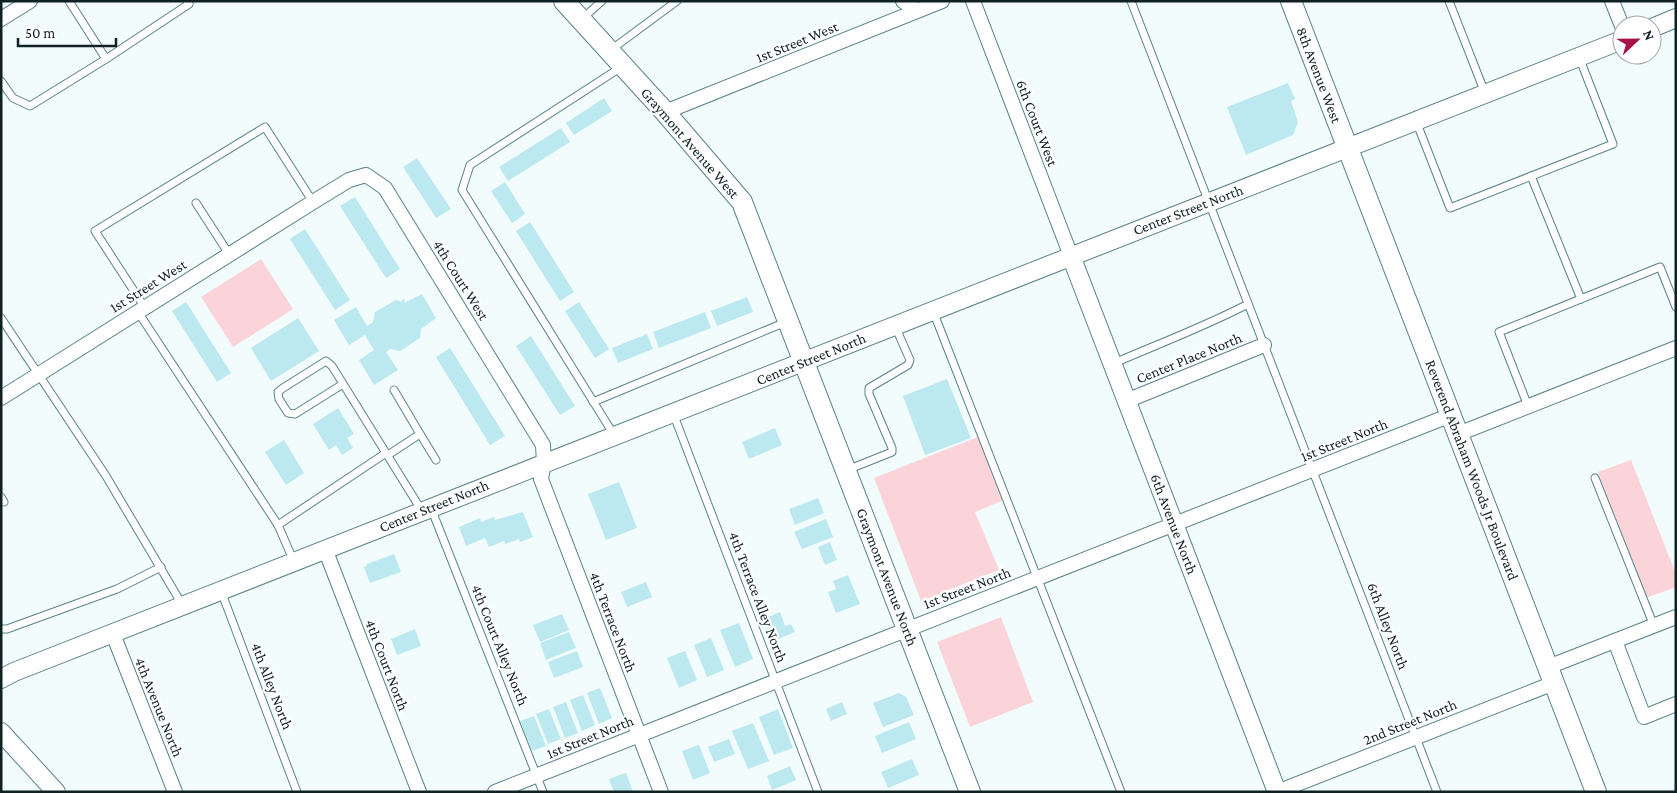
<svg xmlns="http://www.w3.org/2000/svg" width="1677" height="793" font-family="'Crimson Pro',serif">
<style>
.green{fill:#fbd4da}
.building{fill:#bbe9ef}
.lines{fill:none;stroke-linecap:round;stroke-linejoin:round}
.service-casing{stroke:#588389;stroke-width:9}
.minor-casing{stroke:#588389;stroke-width:16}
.tertiary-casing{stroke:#588389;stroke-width:20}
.secondary-casing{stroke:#588389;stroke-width:22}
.service{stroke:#fff;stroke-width:7}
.minor{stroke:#fff;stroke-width:14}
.tertiary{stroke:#fff;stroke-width:18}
.secondary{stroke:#fff;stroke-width:20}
.labels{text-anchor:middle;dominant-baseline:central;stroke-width:4.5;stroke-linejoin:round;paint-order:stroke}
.street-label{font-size:15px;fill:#0f2123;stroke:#fff}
</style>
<rect width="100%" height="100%" fill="#f3fcfd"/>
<g class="green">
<polygon points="261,259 293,309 233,347 201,297"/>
<polygon points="980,436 1004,500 975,512 999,570 921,601 874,478"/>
<polygon points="1631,460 1676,574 1676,587 1646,598 1598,472"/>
<polygon points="1001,617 1033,702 970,727 937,642"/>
</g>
<g class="building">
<polygon points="1288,83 1295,99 1291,101 1298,122 1293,135 1246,155 1227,107"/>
<polygon points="604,98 612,111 574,135 566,123"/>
<polygon points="561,128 570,142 508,181 499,167"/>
<polygon points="417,158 451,209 436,218 403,167"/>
<polygon points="505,182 525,214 512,223 491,191"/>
<polygon points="355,197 400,269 386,278 340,206"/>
<polygon points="530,222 574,292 560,301 516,231"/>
<polygon points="305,229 350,300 335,310 290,239"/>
<polygon points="422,294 436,318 421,329 420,338 400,351 390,349 386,352 398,370 374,385 359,360 374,350 365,335 349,345 334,320 356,307 367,326 373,322 375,312 396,300 402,302 402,299 405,300 404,303"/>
<polygon points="747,297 753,312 717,326 711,311"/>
<polygon points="186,302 231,373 217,382 172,311"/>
<polygon points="579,302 609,349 595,358 565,311"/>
<polygon points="705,312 711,328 659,348 653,332"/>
<polygon points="298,318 319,351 271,381 251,348"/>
<polygon points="647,334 653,349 618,363 612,348"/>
<polygon points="531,336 575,406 560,415 516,346"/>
<polygon points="450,348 505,436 490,445 436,357"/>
<polygon points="947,379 971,438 925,455 903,396"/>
<polygon points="338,408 354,434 347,438 353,448 342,455 336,445 329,450 313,424"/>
<polygon points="775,428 782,445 749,459 742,442"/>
<polygon points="284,440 304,473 286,485 265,452"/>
<polygon points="619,482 637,528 606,540 588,494"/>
<polygon points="818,498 824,513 795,525 789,509"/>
<polygon points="523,512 533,537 520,542 519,539 505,544 504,541 489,547 485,538 466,546 459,527 480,518 481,522 494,517 495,520"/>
<polygon points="826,519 833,537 802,549 794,532"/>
<polygon points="830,542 837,560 825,565 818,547"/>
<polygon points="394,554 401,572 370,583 364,567 367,566 367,564"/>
<polygon points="848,575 860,604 836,613 828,592 836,589 833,581"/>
<polygon points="646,582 652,597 627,607 621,592"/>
<polygon points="780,612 785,626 791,624 795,632 771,642 762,620"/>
<polygon points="562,614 569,630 540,642 533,625"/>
<polygon points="739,623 753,659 735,667 720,630"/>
<polygon points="415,629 421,646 397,655 391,639"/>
<polygon points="569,632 576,648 546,660 540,643"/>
<polygon points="711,638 724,670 707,677 694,645"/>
<polygon points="577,651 583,667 554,678 548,662"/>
<polygon points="685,651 697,680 679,688 667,658"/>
<polygon points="600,688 612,718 599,724 587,693"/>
<polygon points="899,693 906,697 914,715 883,727 873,703"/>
<polygon points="583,695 595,725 582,731 570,700"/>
<polygon points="566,702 578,733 565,738 553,707"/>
<polygon points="842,702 847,714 831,721 826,709"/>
<polygon points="549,709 561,739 548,744 536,714"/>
<polygon points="778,709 793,748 774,755 759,717"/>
<polygon points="534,716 546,746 532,751 520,721"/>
<polygon points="909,722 916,739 882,753 875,736"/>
<polygon points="753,723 769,761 748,769 732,731"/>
<polygon points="729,739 735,754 714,762 708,747"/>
<polygon points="699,745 710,773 693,780 682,751"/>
<polygon points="912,759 919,775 888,788 881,772"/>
<polygon points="790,766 796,780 772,790 767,776"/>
<polygon points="626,773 633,792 614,792 609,779"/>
</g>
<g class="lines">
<g class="service-casing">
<g id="service">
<polyline points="69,1 106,59 189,4 187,1"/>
<polyline points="1131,1 1437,792"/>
<polyline points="1449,1 1485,93"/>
<polyline points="583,18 602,1"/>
<polyline points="612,49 677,1"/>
<polyline points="1,81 13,98 30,106 106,59"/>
<polyline points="1416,121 1450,208 1613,144 1579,57"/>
<polyline points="1531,176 1581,299"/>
<polyline points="196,203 229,254"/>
<polyline points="145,308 95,231 265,127 313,202"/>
<polyline points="933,311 1121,792"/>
<polyline points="138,312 278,525 294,562"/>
<polyline points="1,318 106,476 183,606"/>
<path d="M 1112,364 C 1158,344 1204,327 1248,304"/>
<polyline points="343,384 295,414 288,413 279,399 278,392 283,388 326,361 332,366 422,511"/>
<polyline points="593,402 786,322"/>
<polyline points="1528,406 1499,332 1660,267 1676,307"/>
<polyline points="673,413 818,792"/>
<polyline points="420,434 436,460"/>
<polyline points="614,435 462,190 470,165 623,66"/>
<polyline points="388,455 420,434 394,390"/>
<polyline points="847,470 892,452 892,448 869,394 869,388 908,365 910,360 895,326"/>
<polyline points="1595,478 1654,626"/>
<polyline points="1,497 4,502"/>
<polyline points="431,508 543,792"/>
<polyline points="278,525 386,453"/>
<polyline points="221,591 297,792"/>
<polyline points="1,629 7,629 117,589 161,567"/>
</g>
</g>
<g class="minor-casing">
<g id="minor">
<polyline points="903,1 917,10"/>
<polyline points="973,1 1071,256"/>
<polyline points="1612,1 1622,26"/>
<polyline points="1,19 30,1"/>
<polyline points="665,112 942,1"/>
<polyline points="1,398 313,202 349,180 366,175 385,188 543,445 544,463 541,479 661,792"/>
<polyline points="1126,401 1264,345"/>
<polyline points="1458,434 1676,348"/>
<polyline points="325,549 419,792"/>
<polyline points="113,634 175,792"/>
<polyline points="1615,641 1644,717 1676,704"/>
<polyline points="1548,667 1676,617"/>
<polyline points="495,792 1451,415"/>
<polyline points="1277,792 1554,683"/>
</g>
</g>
<g class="tertiary-casing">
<g id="tertiary">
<polyline points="1652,28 1676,18"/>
<polyline points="1071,256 1277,792"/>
<polyline points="1,679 14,672 1622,40"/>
<polyline points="1,732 56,792"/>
</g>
</g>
<g class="secondary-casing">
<g id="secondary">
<polyline points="564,1 665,112 742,202 970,792"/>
<polyline points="1291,1 1596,792"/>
</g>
</g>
<use href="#service" class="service"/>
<use href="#minor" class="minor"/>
<use href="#tertiary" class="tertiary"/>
<use href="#secondary" class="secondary"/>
</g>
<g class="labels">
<g class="street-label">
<text transform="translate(797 42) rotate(-22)">1st Street West</text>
<text transform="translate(1319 75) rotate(69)">8th Avenue West</text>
<text transform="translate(1037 123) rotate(69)">6th Court West</text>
<text transform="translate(690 143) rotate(49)">Graymont Avenue West</text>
<text transform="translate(1188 210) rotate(-21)">Center Street North</text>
<text transform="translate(461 280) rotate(58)">4th Court West</text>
<text transform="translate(148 286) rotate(-32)">1st Street West</text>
<text transform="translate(1189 358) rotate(-22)">Center Place North</text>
<text transform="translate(811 359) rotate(-22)">Center Street North</text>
<text transform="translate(1344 440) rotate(-22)">1st Street North</text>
<text transform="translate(1472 470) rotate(69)">Reverend Abraham Woods Jr Boulevard</text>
<text transform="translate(434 506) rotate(-22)">Center Street North</text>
<text transform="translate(1174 524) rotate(69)">6th Avenue North</text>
<text transform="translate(887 577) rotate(69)">Graymont Avenue North</text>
<text transform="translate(967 588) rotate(-21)">1st Street North</text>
<text transform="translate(758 597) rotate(69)">4th Terrace Alley North</text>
<text transform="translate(613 622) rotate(69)">4th Terrace North</text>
<text transform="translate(1388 626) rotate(69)">6th Alley North</text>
<text transform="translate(500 645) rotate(68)">4th Court Alley North</text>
<text transform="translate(387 665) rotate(69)">4th Court North</text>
<text transform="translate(272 686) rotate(69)">4th Alley North</text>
<text transform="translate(159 707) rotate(68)">4th Avenue North</text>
<text transform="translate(1410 722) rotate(-22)">2nd Street North</text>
<text transform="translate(590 737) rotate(-22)">1st Street North</text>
</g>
</g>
<rect width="1677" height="793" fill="none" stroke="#0f2123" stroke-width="5"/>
<g transform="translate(1637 40) rotate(68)"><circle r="24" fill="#ffffff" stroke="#9fa6a7"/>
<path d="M0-4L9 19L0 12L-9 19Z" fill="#a71248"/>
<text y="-8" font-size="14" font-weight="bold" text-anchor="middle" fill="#0f2123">N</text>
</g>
<path d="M18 38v8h98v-8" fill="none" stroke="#0f2123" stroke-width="2.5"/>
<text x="25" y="38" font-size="15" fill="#0f2123" stroke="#ffffff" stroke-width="4" paint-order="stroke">50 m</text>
</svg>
